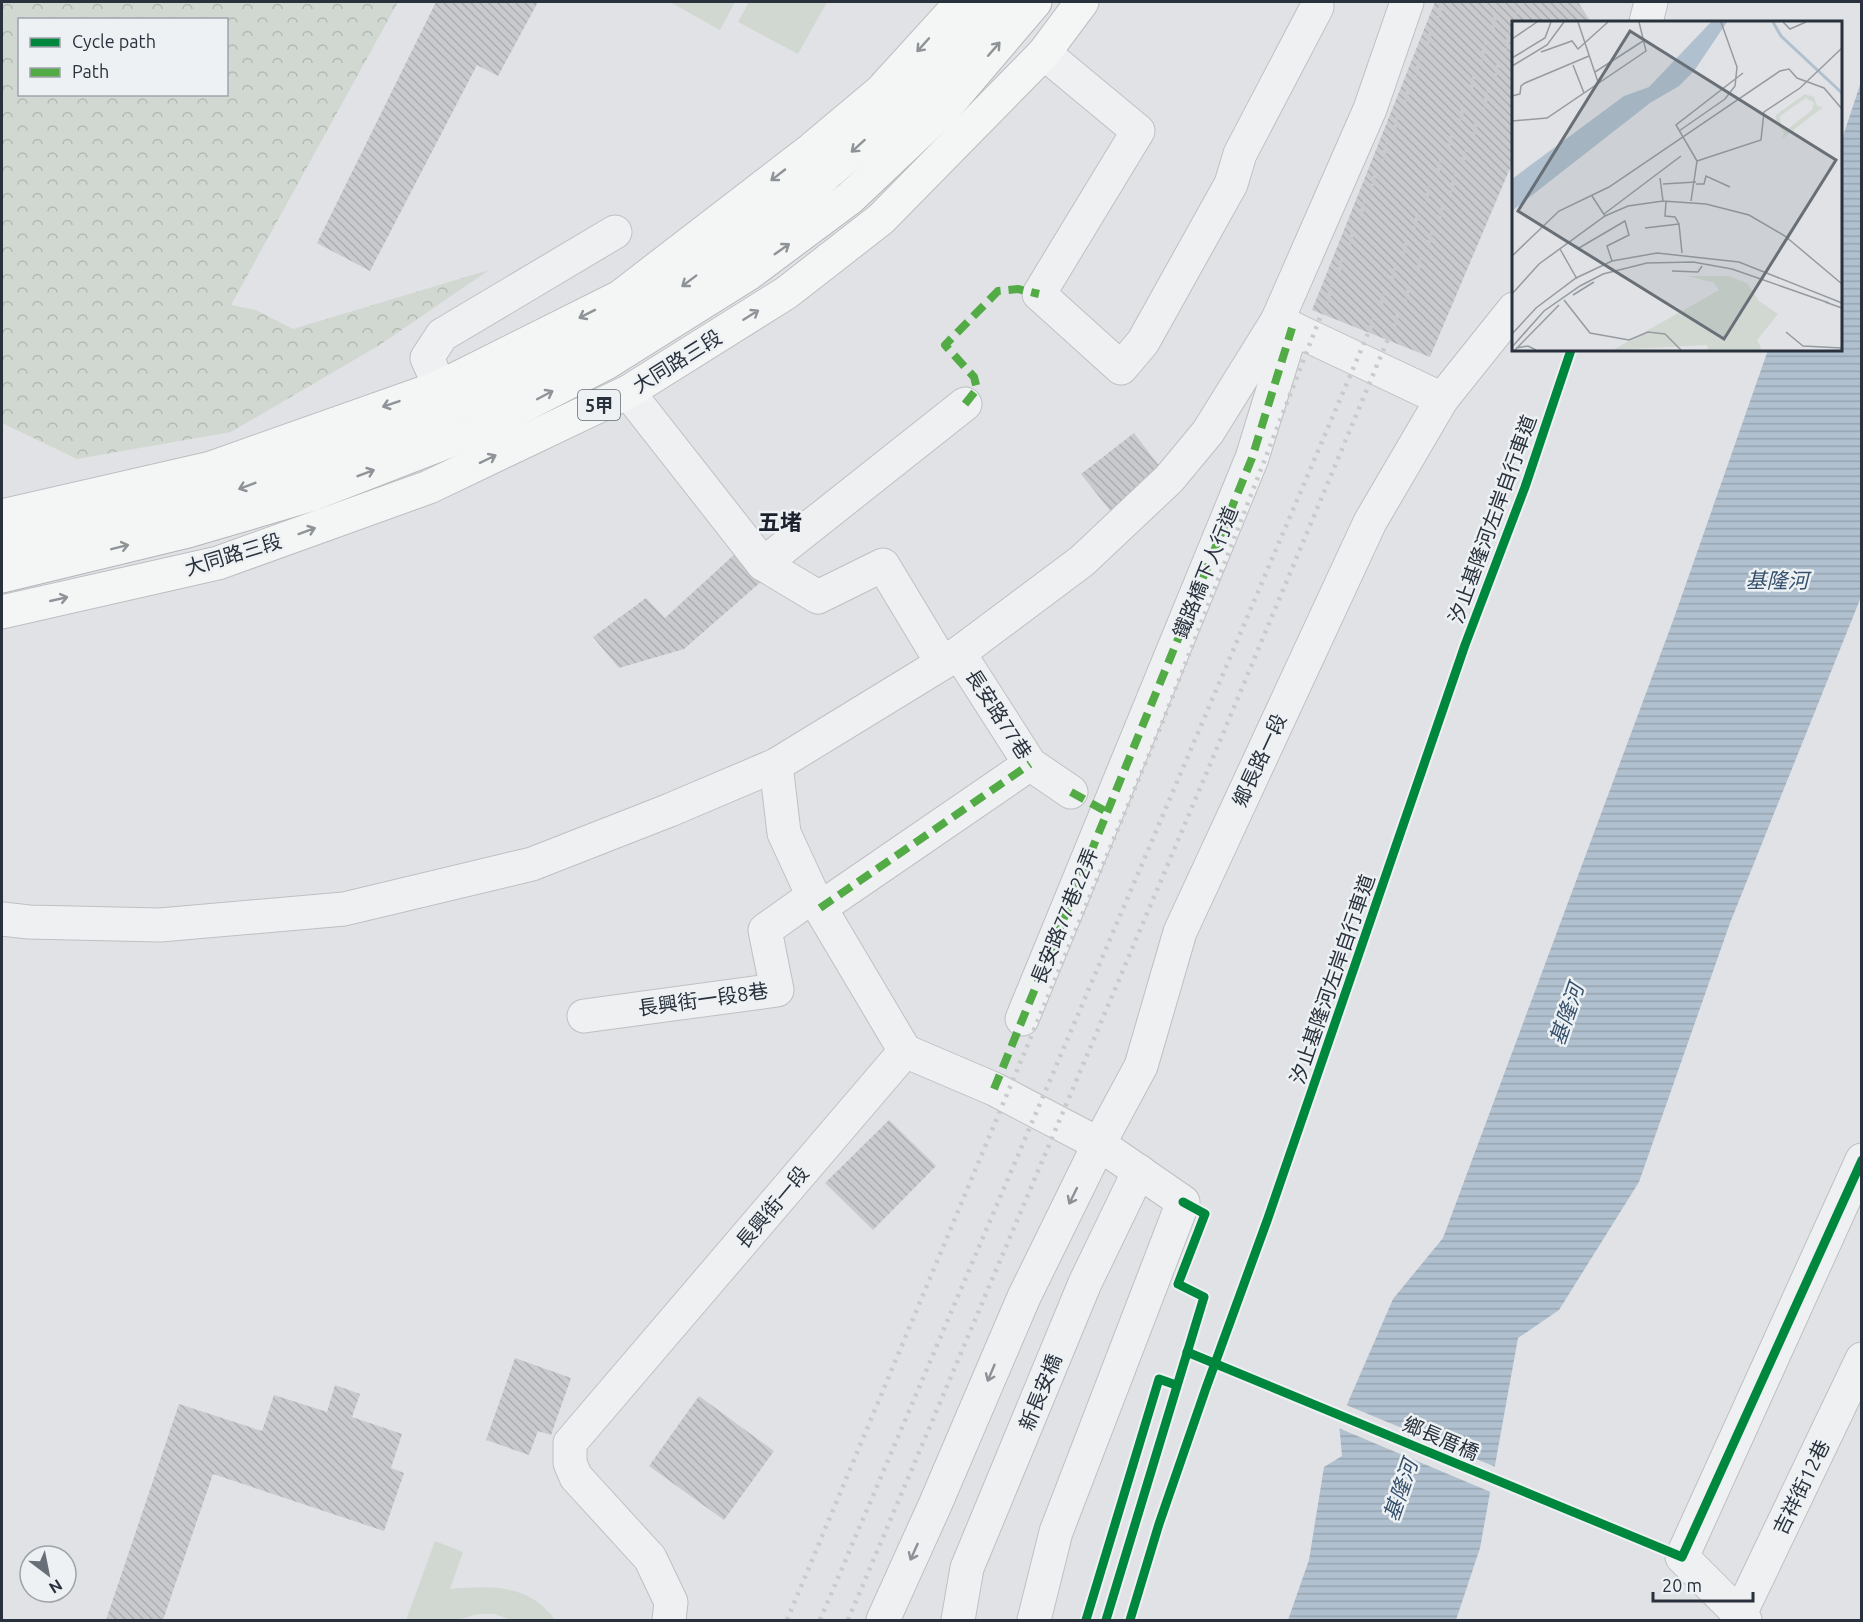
<svg xmlns="http://www.w3.org/2000/svg" width="1863" height="1622" font-family="Ubuntu,'Noto Sans TC',sans-serif">
<style>
.grass{fill:#d1d8d1}
.forest{fill:url(#forest-crowns);fill-rule:evenodd}
.water{fill:url(#water-rules)}
.pier{fill:#e0e2e5}
.building{fill:url(#building-back-hatch)}
.lines{fill:none;stroke-linecap:round;stroke-linejoin:round}
.minor-casing{stroke:#bec0c3;stroke-width:35}
.major-casing{stroke:#bcbfc2;stroke-width:35}
.highway-casing{stroke:#b3b5b9;stroke-width:35}
.minor{stroke:#eff0f2;stroke-width:33}
.major{stroke:#f4f5f5;stroke-width:33}
.highway{stroke:#f4f5f5;stroke-width:33}
.rail{stroke:#c9cacc;stroke-width:4.5;stroke-dasharray:3 6;stroke-linecap:butt}
.quiet{stroke:#53ab46;stroke-width:8;stroke-dasharray:15 8;stroke-linecap:butt}
.cycleway-casing{stroke:#edf1f4;stroke-width:13}
.cycleway{stroke:#00873e;stroke-width:9}
.oneway{stroke:#8e9398}
.oneway2{stroke:#8c9097}
.labels{text-anchor:middle;dominant-baseline:central;stroke-width:5;stroke-linejoin:round;paint-order:stroke}
.shield{fill:#edf1f4;stroke:#636b73;stroke-width:1.5}
.shield-label{font-size:18px;font-weight:bold;fill:#28313c}
.street-label{font-size:20px;fill:#28313c;stroke:#edf1f4}
.water-label{font-size:21px;font-style:italic;fill:#36516d;stroke:#edf1f4}
.quarter-label{font-size:22px;font-weight:bold;fill:#1b222d;stroke:#edf1f4}
.inset-river{fill:none;stroke:#b0c0ce;stroke-width:3}
.inset-road{fill:none;stroke:#969ba1;stroke-width:1.5}
.view{fill:#686f77;fill-opacity:0.15;stroke:#686f77;stroke-width:3}
.inset-edge{fill:none;stroke:#28313c;stroke-width:3}
</style>
<defs>
<pattern id="forest-crowns" width="20" height="18" patternUnits="userSpaceOnUse" patternTransform="scale(1.5)"><rect width="20" height="18" fill="#d1d8d1"/><path d="M2 6a3 3 0 1 1 6 0M12 15a3 3 0 1 1 6 0" fill="none" stroke="#b3bab4"/></pattern>
<pattern id="water-rules" width="6" height="5" patternUnits="userSpaceOnUse" patternTransform="scale(1.5)"><rect width="6" height="5" fill="#b0c0ce"/><path d="M0 2.5h6" fill="none" stroke="#97a5b2"/></pattern>
<pattern id="building-back-hatch" width="6" height="6" patternUnits="userSpaceOnUse" patternTransform="scale(1.5)"><rect width="6" height="6" fill="#c8cacd"/><path d="M-1 5l2 2M0 0l6 6M5-1l2 2" fill="none" stroke="#acaeb1"/></pattern>
</defs>
<rect width="100%" height="100%" fill="#e0e2e5"/>
<g class="grass">
<polygon points="670,2 735,2 720,30"/>
<polygon points="749,2 827,2 798,54 738,22"/>
<path d="M 435,1541 L 463,1552 L 450,1589 C 490,1586 529,1583 555,1620 L 511,1620 L 495,1614 L 478,1614 L 457,1620 L 406,1620 Z"/>
</g>
<path class="forest" d="M 2,2 L 398,2 L 231,305 L 256,310 L 293,329 L 489,270 L 378,346 L 231,432 L 77,459 L 2,423 ZM 20,20 L 226,20 L 226,94 L 20,94 Z"/>
<polygon class="water" points="1861,82 1861,597 1730,923 1639,1182 1559,1310 1518,1338 1480,1548 1456,1620 1288,1620 1309,1560 1324,1467 1342,1456 1339,1423 1393,1299 1443,1238 1674,618 1768,350 1840,350 1841,142"/>
<polygon class="pier" points="1344,1404 1498,1468 1493,1493 1336,1427 1336,1422"/>
<g class="building">
<polygon points="436,2 538,2 498,76 477,65 370,271 317,243"/>
<polygon points="1435,2 1578,2 1591,22 1514,22 1514,159 1430,357 1312,310"/>
<polygon points="1134,433 1163,471 1111,512 1081,474"/>
<polygon points="737,552 762,581 684,649 619,668 593,637 646,598 665,618"/>
<polygon points="889,1120 936,1166 873,1230 825,1183"/>
<polygon points="515,1358 571,1378 551,1435 538,1431 529,1455 486,1440"/>
<polygon points="335,1385 360,1394 352,1417 402,1434 391,1468 404,1473 384,1531 213,1474 163,1620 106,1620 179,1404 262,1431 274,1395 327,1412"/>
<polygon points="699,1396 774,1451 724,1520 649,1466"/>
</g>
<g class="lines">
<g class="minor-casing">
<g id="minor">
<polyline points="1646,22 1651,2"/>
<polyline points="1044,53 1138,131 1039,294 1121,368 1143,342 1231,184 1240,154 1317,7"/>
<polyline points="1277,321 1442,399"/>
<polyline points="440,387 427,358 442,335 615,232"/>
<polyline points="628,392 763,564 818,597 883,565 942,663"/>
<polyline points="763,564 965,404"/>
<polyline points="959,653 1030,764 1071,792"/>
<polyline points="776,765 784,833 813,896 905,1051"/>
<polyline points="820,908 1030,764"/>
<polyline points="2,919 29,922 160,925 344,909 532,864 670,810 776,765 959,653 1082,561 1169,479 1208,432 1277,321 1285,303 1370,109 1407,2"/>
<polyline points="584,1016 777,990 765,930 813,896"/>
<polyline points="1022,1019 1252,458 1292,328"/>
<polyline points="905,1051 994,1089 1099,1144 1183,1202 1056,1532 1034,1620"/>
<polyline points="1740,1614 1862,1359"/>
<polyline points="669,1620 671,1602 650,1558 576,1477 570,1463 570,1443 905,1051"/>
<polyline points="883,1620 935,1505 1024,1297 1099,1144 1141,1066 1180,932 1370,522 1442,399 1514,309"/>
<polyline points="958,1620 967,1568 1085,1283 1139,1171"/>
<polyline points="1745,1620 1682,1557 1862,1160"/>
</g>
</g>
<g class="major-casing">
<g id="major">
<polyline points="2,516 211,468 440,387 620,297 812,149 880,92 962,2"/>
<polyline points="2,612 218,563 429,487 628,392 786,293 881,219 1044,53 1082,2"/>
</g>
</g>
<g class="highway-casing">
<g id="highway">
<polyline points="2,547 232,492 400,428 515,377 679,288 812,187 902,107 998,2"/>
<polyline points="2,576 188,531 310,495 472,432 606,363 748,274 850,198 943,110 1035,2"/>
</g>
</g>
<use href="#minor" class="minor"/>
<use href="#major" class="major"/>
<use href="#highway" class="highway"/>
<g class="rail">
<polyline points="1514,22 1522,2"/>
<polyline points="787,1620 1161,726 1443,2"/>
<polyline points="820,1620 1462,113 1501,2"/>
<polyline points="848,1620 1209,767 1467,150 1514,24"/>
</g>
<g class="quiet">
<polyline points="965,404 977,389 974,377 945,345 998,291 1018,289 1039,294"/>
<polyline points="1071,792 1107,812"/>
<polyline points="820,908 1030,764"/>
<polyline points="994,1089 1252,458 1292,328"/>
</g>
<g class="cycleway-casing">
<g id="cycleway">
<polyline points="1187,1352 1682,1557 1862,1160"/>
<polyline points="1086,1620 1159,1379 1176,1385"/>
<polyline points="1106,1620 1204,1297 1178,1284 1205,1214 1183,1202"/>
<polyline points="1130,1620 1159,1524 1206,1388 1268,1218 1465,645 1525,487 1571,350"/>
</g>
</g>
<use href="#cycleway" class="cycleway"/>
</g>
<defs><path id="oneway-shaft" d="M-6 0H5M1.5-3L5.5 0L1.5 3" fill="none" stroke-width="1.6" stroke-linecap="round" stroke-linejoin="round" transform="scale(1.5)"/></defs>
<g class="oneway">
<use href="#oneway-shaft" transform="translate(923 45) rotate(132)"/>
<use href="#oneway-shaft" transform="translate(994 49) rotate(-49)"/>
<use href="#oneway-shaft" transform="translate(858 146) rotate(138)"/>
<use href="#oneway-shaft" transform="translate(778 175) rotate(142)"/>
<use href="#oneway-shaft" transform="translate(782 249) rotate(-35)"/>
<use href="#oneway-shaft" transform="translate(689 281) rotate(143)"/>
<use href="#oneway-shaft" transform="translate(587 314) rotate(153)"/>
<use href="#oneway-shaft" transform="translate(751 315) rotate(-32)"/>
<use href="#oneway-shaft" transform="translate(545 395) rotate(-28)"/>
<use href="#oneway-shaft" transform="translate(391 404) rotate(161)"/>
<use href="#oneway-shaft" transform="translate(488 459) rotate(-26)"/>
<use href="#oneway-shaft" transform="translate(366 473) rotate(-21)"/>
<use href="#oneway-shaft" transform="translate(247 486) rotate(159)"/>
<use href="#oneway-shaft" transform="translate(307 531) rotate(-20)"/>
<use href="#oneway-shaft" transform="translate(120 547) rotate(-14)"/>
<use href="#oneway-shaft" transform="translate(59 599) rotate(-13)"/>
</g>
<g class="oneway2">
<use href="#oneway-shaft" transform="translate(1073 1196) rotate(116)"/>
<use href="#oneway-shaft" transform="translate(991 1373) rotate(113)"/>
<use href="#oneway-shaft" transform="translate(914 1552) rotate(114)"/>
</g>
<g class="labels">
<rect class="shield" x="578" y="390" width="42" height="30" rx="4.5"/>
<g class="shield-label">
<text x="599" y="405">5甲</text>
</g>
<g class="street-label">
<text transform="translate(677 361) rotate(-32)">大同路三段</text>
<text transform="translate(1492 519) rotate(-70)">汐止基隆河左岸自行車道</text>
<text transform="translate(233 554) rotate(-17)">大同路三段</text>
<text transform="translate(1205 572) rotate(-68)">鐵路橋下人行道</text>
<text transform="translate(999 714) rotate(57)">長安路77巷</text>
<text transform="translate(1259 760) rotate(-65)">鄉長路一段</text>
<text transform="translate(1064 916) rotate(-68)">長安路77巷22弄</text>
<text transform="translate(1332 979) rotate(-71)">汐止基隆河左岸自行車道</text>
<text transform="translate(703 999) rotate(-8)">長興街一段8巷</text>
<text transform="translate(772 1207) rotate(-50)">長興街一段</text>
<text transform="translate(1040 1392) rotate(-68)">新長安橋</text>
<text transform="translate(1441 1438) rotate(23)">鄉長厝橋</text>
<text transform="translate(1801 1487) rotate(-64)">吉祥街12巷</text>
</g>
<g class="water-label">
<text x="1777" y="580">基隆河</text>
<text transform="translate(1566 1014) rotate(-71)">基隆河</text>
<text transform="translate(1400 1490) rotate(-71)">基隆河</text>
</g>
<g class="quarter-label">
<text x="780" y="521">五堵</text>
</g>
</g>
<g transform="translate(1512 21)">
<rect width="330" height="330" fill="#e0e2e5"/>
<path d="M 293,73 L 302,76 L 305,85 L 311,86 L 270,118 L 272,111 L 263,102 L 264,94 ZM 294,77 L 302,82 L 300,89 L 277,107 L 269,106 L 268,95 Z" fill="#d1d8d1" fill-rule="evenodd"/>
<path d="M 176,255 L 216,255 L 235,262 L 247,280 L 266,293 L 245,319 L 250,329 L 196,329 L 195,324 L 101,329 L 207,269 L 202,262 Z" fill="#d1d8d1"/>
<path d="M 199,1 L 215,1 L 182,50 L 167,65 L 138,82 L 0,190 L 0,158 L 112,75 L 137,66 Z" fill="#b0c0ce"/>
<path class="inset-river" d="M 261,1 L 269,15 L 330,72"/>
<path class="inset-road" d="M 66,1 L 86,61M 271,1 L 278,8 L 294,1M 0,18 L 25,1M 29,31 L 60,20 L 66,28 L 96,1M 0,37 L 33,17 L 39,1M 61,44 L 72,72M 0,45 L 35,24 L 52,1M 83,51 L 131,20M 0,75 L 8,73 L 9,65 L 13,62 L 77,35M 0,100 L 35,97 L 134,30 L 127,1M 167,110 L 213,78 L 223,65 L 225,46 L 209,1M 185,140 L 249,119 L 252,91 L 288,67 L 330,27M 185,140 L 164,104 L 231,52M 148,157 L 151,180M 151,163 L 184,161M 184,163 L 192,163 L 194,155 L 218,166M 80,175 L 93,195M 154,180 L 153,195 L 163,196 L 167,203 L 170,232M 179,180 L 185,140M 92,193 L 169,135M 133,207 L 167,203M 67,227 L 113,200 L 117,214 L 95,225 L 100,240M 48,228 L 65,258M 0,235 L 47,190 L 97,166 L 268,50 L 277,48 L 285,57 L 312,67 L 330,88M 160,250 L 186,251 L 190,245M 0,273 L 27,243 L 93,195 L 116,185 L 151,180 L 194,183 L 237,194 L 273,215 L 330,263M 61,274 L 82,261M 52,279 L 78,312 L 117,319 L 136,311 L 153,313 L 169,329M 313,281 L 330,287M 274,311 L 291,325 L 330,327M 0,313 L 24,287 L 64,257 L 100,240 L 145,232 L 227,241 L 330,282M 0,326 L 32,290 L 68,265 L 91,253 L 135,242 L 181,241 L 220,248 L 317,282M 4,327 L 16,325 L 24,329M 3,329 L 47,284"/>
<path class="view" d="M 118,10 L 324,139 L 212,318 L 6,190 Z"/>
<rect width="330" height="330" class="inset-edge"/>
</g>
<rect width="1863" height="1622" fill="none" stroke="#28313c" stroke-width="6"/>
<rect x="18" y="18" width="210" height="78" fill="#edf1f4" stroke="#9ea4aa" stroke-width="1.5"/>
<rect x="30" y="38" width="30" height="9" fill="#00873e" stroke="#9ea4aa" stroke-width="1.5"/>
<text x="72" y="48" font-size="18" fill="#28313c">Cycle path</text>
<rect x="30" y="68" width="30" height="9" fill="#53ab46" stroke="#9ea4aa" stroke-width="1.5"/>
<text x="72" y="78" font-size="18" fill="#28313c">Path</text>
<g transform="translate(48 1574) rotate(148)"><circle r="28" fill="#edf1f4" stroke="#9ea4aa" stroke-width="1.5"/>
<path d="M0-4.5L10 22L0 15L-10 22Z" fill="#686f77"/>
<text y="-9" font-size="16" font-weight="bold" text-anchor="middle" fill="#28313c">N</text>
</g>
<path d="M1653 1592v9h100v-9" fill="none" stroke="#28313c" stroke-width="3"/>
<text x="1662" y="1592" font-size="18" fill="#28313c" stroke="#edf1f4" stroke-width="4.5" paint-order="stroke">20 m</text>
</svg>
